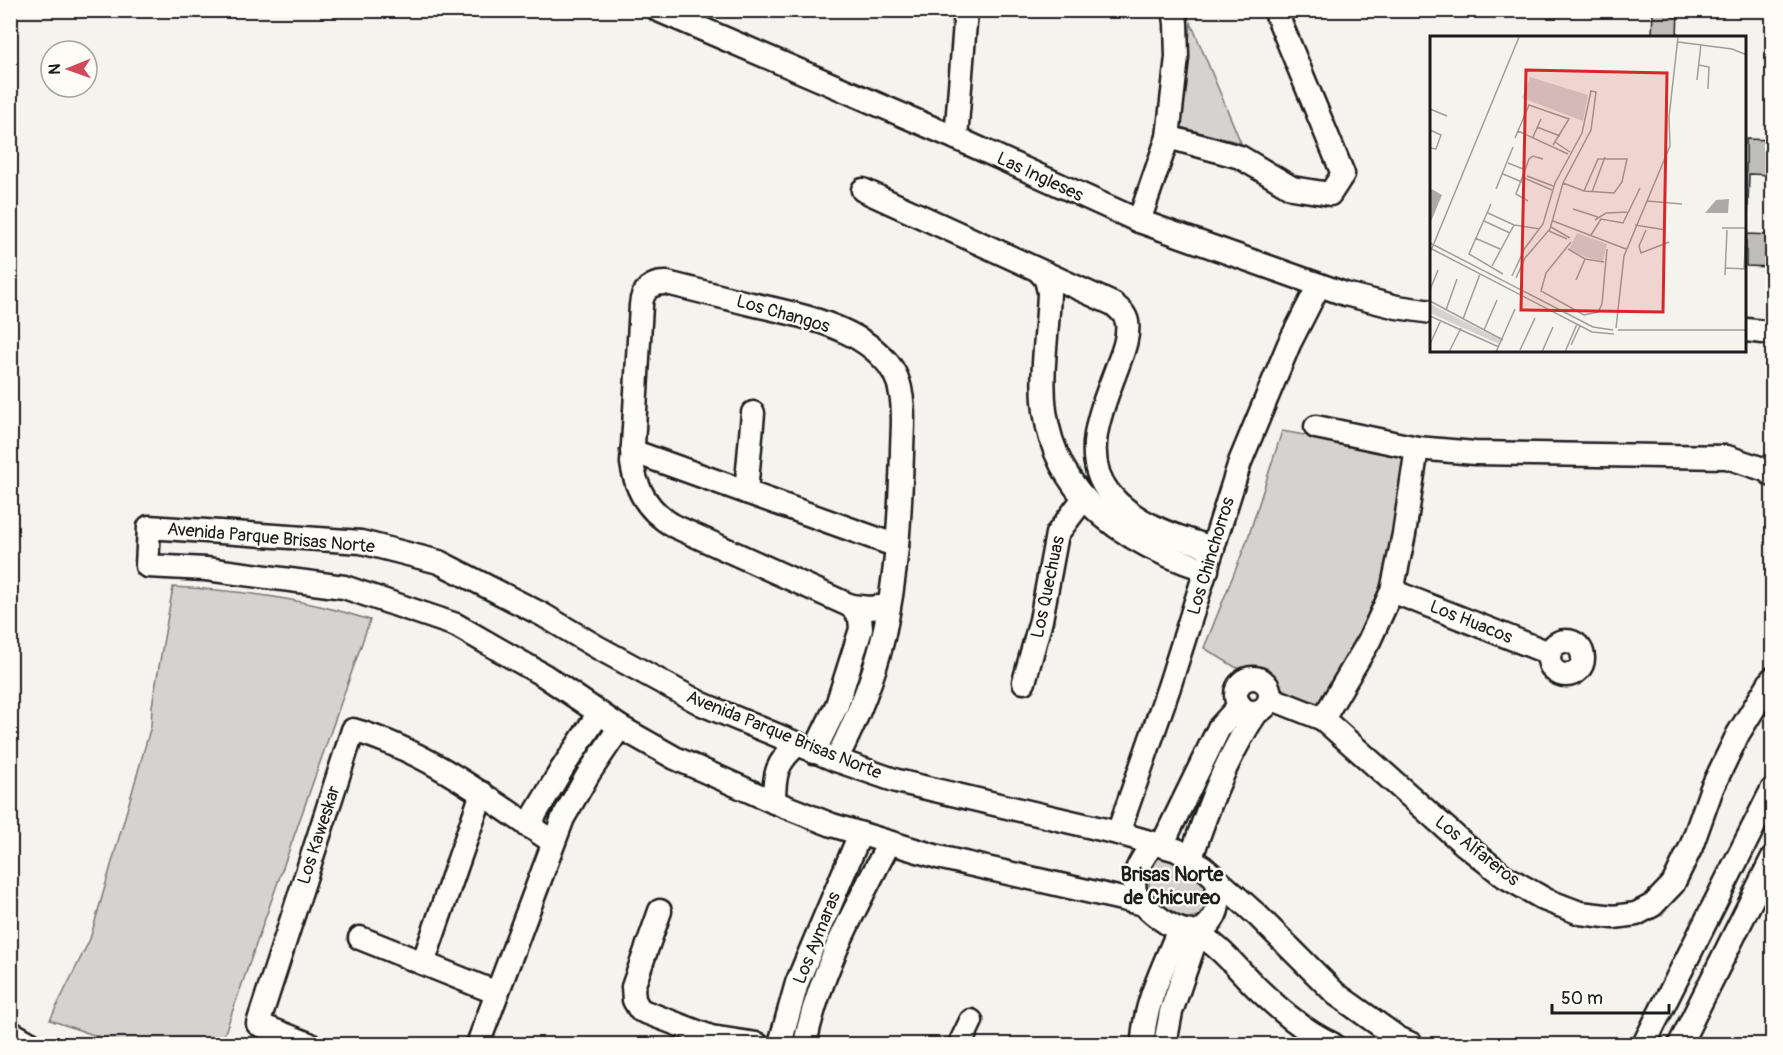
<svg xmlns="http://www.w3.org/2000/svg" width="1783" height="1055" font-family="Pangolin,sans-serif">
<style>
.green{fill:#d4d3cf;stroke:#787876;stroke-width:1.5}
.building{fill:#bebdba;stroke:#1c1c1c;stroke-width:1.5}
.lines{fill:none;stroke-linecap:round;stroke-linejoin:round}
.minor-casing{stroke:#1c1c1c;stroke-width:27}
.minor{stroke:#fdfcf7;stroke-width:22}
.labels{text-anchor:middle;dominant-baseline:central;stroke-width:4.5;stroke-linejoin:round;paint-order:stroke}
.street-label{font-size:18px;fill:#1c1c1c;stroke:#fdfcf7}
.neighbourhood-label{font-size:20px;font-weight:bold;fill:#1c1c1c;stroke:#fdfcf7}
.inset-road{fill:none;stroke:#9e9d9a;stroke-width:1.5}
.view{fill:#d62828;fill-opacity:0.15;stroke:#d62828;stroke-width:3}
.inset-edge{fill:none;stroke:#1c1c1c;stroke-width:3}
</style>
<rect width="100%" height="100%" fill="#f4f3ee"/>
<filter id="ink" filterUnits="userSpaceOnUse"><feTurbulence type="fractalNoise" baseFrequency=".0167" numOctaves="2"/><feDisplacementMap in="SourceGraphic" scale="12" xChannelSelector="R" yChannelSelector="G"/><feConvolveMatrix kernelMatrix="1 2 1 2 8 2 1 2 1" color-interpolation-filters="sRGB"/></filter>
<g filter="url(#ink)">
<g class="green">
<polygon points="1191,23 1241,143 1179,127"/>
<polygon points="1282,431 1405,453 1384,590 1320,712 1268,680 1250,671 1235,667 1204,648 1247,541"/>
<path d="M 173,587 C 244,591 302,598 370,620 L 221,1044 L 120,1044 L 50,1020 L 90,939 L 151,726 L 152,706 Z"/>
<polygon points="1167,856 1203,880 1208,903 1199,916 1181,919 1150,895 1148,871 1155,859"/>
</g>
<g class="building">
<polygon points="1653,10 1678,10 1677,38 1652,37"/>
<polygon points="1746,139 1772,140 1772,175 1749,174 1747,234 1772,235 1772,267 1746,266"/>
</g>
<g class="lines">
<g class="minor-casing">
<g id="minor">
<polyline points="658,10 956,138 1139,221 1345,294 1397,307 1432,312"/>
<polyline points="1168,137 1240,157 1292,188 1330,194 1343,174 1275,10"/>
<polyline points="956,138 966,10"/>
<path d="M 863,190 L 1113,304 C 1119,309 1125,313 1127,322 C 1129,335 1124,350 1119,362 C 1105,402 1078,454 1109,493 C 1134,524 1176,537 1213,548"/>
<polyline points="1139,221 1168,137 1177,57 1176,23 1174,10"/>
<path d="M 1039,271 L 1046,279 L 1049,292 C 1048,331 1040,372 1045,411 C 1057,500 1128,545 1207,570"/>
<polyline points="1746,330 1772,333"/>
<polyline points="1316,427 1417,448 1475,453 1727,457 1766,470 1772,475"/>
<polyline points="632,451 897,546"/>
<polyline points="746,492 753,413"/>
<polyline points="1392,591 1549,653"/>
<circle cx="1566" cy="658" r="17"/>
<circle cx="1253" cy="695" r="17"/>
<polyline points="1024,682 1041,620 1057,534 1084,498"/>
<polyline points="1270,698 1323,719 1465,845 1504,876 1546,900 1580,913 1614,917 1636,914 1653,905 1673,884 1691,847 1712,788 1738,734 1772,679"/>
<polyline points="1323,719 1369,641 1392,591 1404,534 1417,448"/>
<polyline points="814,752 837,705 861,629 860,617 851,606"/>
<path d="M 836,760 C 856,721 873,681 883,638 C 897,577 900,515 902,453 C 902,434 905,413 901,394 C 899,379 891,365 880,355 C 849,324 792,313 751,304 C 723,297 695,290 667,283 C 652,282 642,290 641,305 L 632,463 C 636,491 649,512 674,526 L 851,606 L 869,608 L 889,606"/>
<path d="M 774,802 C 774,775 776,762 798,744"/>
<polyline points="528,826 562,769 599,713"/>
<polyline points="1118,833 1169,687 1240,462 1289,344 1319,285"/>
<path d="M 1153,843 C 1143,858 1129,875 1136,894 C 1141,906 1166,924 1178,929 C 1186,932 1194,931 1200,935 C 1223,949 1239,971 1258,989 C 1280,1010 1304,1031 1332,1044"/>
<polyline points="1162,845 1219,728 1240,705"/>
<path d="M 1191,858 C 1208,807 1227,756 1257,712"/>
<polyline points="1144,904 938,857 832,825 774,802 675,758 620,727 545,676 456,625 344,587 206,569 147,566 149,527 361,542 439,562 543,615 597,647 702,704 836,760 897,781 1118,833 1177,850 1203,867 1257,915 1336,994 1398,1038 1411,1044"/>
<polyline points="660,911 633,987 634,1000 640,1010 711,1037 757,1044"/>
<path d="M 1198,933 C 1220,918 1220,905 1217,881"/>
<polyline points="360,938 497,993"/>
<polyline points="423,963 482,793"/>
<polyline points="10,1032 31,1044"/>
<path d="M 309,1044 L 258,1024 L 353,730 C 428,751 490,800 553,842"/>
<polyline points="478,1044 563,818 589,773 620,727"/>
<polyline points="780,1044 797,983 860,834"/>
<path d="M 805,1044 C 819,973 856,907 889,843"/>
<polyline points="960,1044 971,1021"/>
<path d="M 1143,1044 C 1143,1005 1165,965 1179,929"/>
<polyline points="1165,1044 1171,1012 1198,933"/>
<polyline points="1644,1044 1772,790"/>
<polyline points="1680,1044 1772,859"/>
</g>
</g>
<use href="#minor" class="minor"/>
</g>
</g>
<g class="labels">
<g class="street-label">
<text transform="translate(1040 177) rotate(25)">Las Ingleses</text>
<text transform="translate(783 314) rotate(16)">Los Changos</text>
<text transform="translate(271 538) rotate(5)">Avenida Parque Brisas Norte</text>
<text transform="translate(1211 556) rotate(-73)">Los Chinchorros</text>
<text transform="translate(1048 587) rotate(-78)">Los Quechuas</text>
<text transform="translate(1471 622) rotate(22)">Los Huacos</text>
<text transform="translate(784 735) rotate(22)">Avenida Parque Brisas Norte</text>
<text transform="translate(319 835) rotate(-72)">Los Kaweskar</text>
<text transform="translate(1477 851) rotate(38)">Los Alfareros</text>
<text transform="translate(817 938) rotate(-68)">Los Aymaras</text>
</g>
<g class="neighbourhood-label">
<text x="1172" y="874">Brisas Norte<tspan x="1172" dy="23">de Chicureo</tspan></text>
</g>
</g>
<g transform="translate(1430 36)">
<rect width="316" height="316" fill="#f4f3ee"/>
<path d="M 100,41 L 158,59 L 153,85 L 92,62 ZM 147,197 L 177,208 L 173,225 L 155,221 L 139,213 ZM 0,268 L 71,304 L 69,308 L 0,277 Z" fill="#d4d3cf"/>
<path d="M 0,152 L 12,159 L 0,188 ZM 299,163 L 298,177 L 275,177 L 286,164 Z" fill="#abaaa6"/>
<path class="inset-road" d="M 248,6 L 302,13 L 317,19M 269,29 L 279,31 L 278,53M 267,44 L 271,8M 0,73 L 17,80M 107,91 L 130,100M 0,94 L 11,99 L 6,113 L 0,112M 88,95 L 138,118M 103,101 L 111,83M 85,102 L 99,69 L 139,83 L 123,109M 125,106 L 140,116M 78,127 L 96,134M 73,138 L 92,146M 97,140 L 123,150M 94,142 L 122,154M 133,147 L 154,155 L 184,157 L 192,146 L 197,123 L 168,123 L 154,155M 66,153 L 83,111M 162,156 L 175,121M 98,165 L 86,158 L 99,123 L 103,120 L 113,123M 217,165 L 252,168M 61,168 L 39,218 L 73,238M 143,173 L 168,181M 58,177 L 84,189 L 110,193M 165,184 L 176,177 L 199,176M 54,185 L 80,197M 123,185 L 196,213M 205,189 L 236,194M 121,191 L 140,202M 292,192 L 317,192M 216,194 L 209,210 L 211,217 L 239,206M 119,195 L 137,203M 161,199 L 171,183 L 193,187 L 210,152M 45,202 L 70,213M 141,206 L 116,237 L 111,255 L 154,279 L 168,276 L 172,268 L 177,213M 0,207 L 163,291 L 183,294M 0,212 L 162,296 L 184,298M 138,213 L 155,223 L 174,226M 0,217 L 89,1M 62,230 L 84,189M 296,232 L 317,233M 314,233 L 316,192M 295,239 L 297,194M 82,240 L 95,212 L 113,188 L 125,147 L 152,97 L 161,55 L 166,56 L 161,94 L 133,147 L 120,193 L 95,222 L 86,242M 146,244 L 155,223M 0,254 L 8,234M 0,265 L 73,304M 16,274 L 27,243M 0,280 L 69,311M 33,283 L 50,238M 186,292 L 194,220 L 240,110 L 239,81 L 248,1M 54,294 L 67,264M 188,294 L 317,294M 0,308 L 11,284M 141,309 L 150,290M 90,314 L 105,282M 19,316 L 31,292M 66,316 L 85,273M 112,316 L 123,291M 135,316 L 147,288"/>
<path class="view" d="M 96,34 L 237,37 L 233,276 L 91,274 Z"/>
<rect width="316" height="316" class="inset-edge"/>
</g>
<rect width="1783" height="1055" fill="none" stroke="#fdfcf7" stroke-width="36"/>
<rect x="18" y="18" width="1747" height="1019" fill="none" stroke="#1c1c1c" stroke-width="2" filter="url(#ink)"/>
<g transform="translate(69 69) rotate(269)"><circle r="28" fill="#fdfcf7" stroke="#a3a29f" stroke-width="1.5"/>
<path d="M0-4.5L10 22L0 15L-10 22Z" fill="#d1495b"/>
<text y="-9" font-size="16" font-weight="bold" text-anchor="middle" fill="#1c1c1c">N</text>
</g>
<path d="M1552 1004v9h117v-9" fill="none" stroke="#1c1c1c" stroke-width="3"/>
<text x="1561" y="1004" font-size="18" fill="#1c1c1c" stroke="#fdfcf7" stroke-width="4.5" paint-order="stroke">50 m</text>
</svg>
